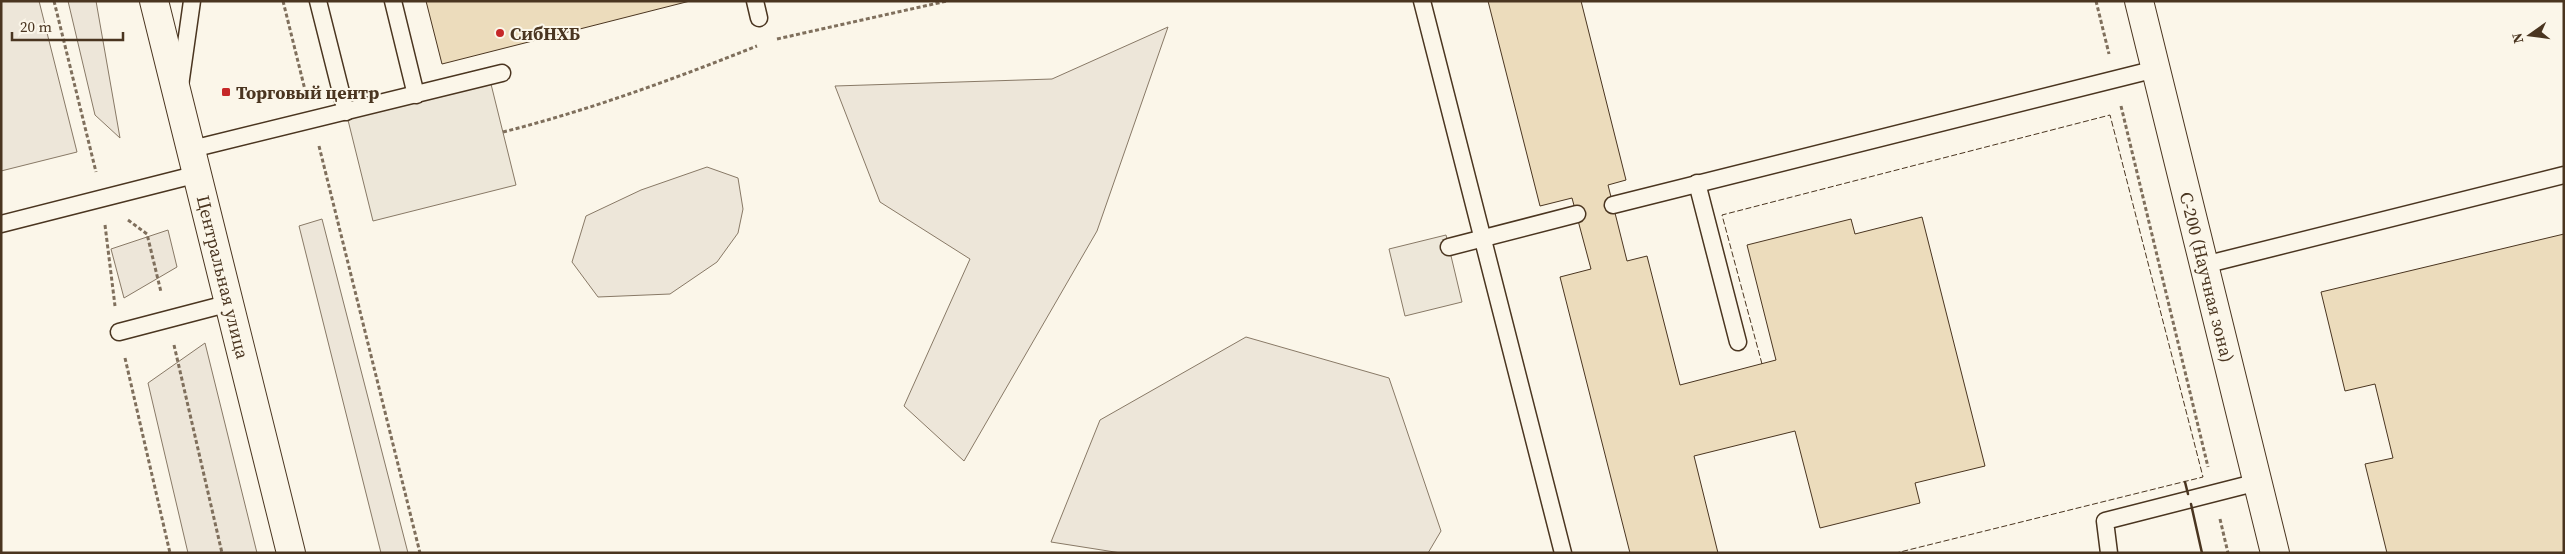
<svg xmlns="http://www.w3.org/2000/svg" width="2565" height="554" font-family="'Source Serif 4',serif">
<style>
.green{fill:#ede6d9;stroke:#887966}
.parking{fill:#ede7d9;stroke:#887966}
.building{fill:#ecdcbc;stroke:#4a3520}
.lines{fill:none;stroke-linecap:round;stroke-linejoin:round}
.lane-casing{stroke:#4a3520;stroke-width:19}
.street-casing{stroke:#4a3520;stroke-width:30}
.secondary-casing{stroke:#4a3520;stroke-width:30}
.path{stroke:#7f6f5c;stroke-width:3;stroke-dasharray:4 2.5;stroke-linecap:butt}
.lane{stroke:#fbf6e9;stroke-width:16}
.street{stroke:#fbf6e9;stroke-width:28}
.secondary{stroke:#fbf6e9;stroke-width:28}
.fence{stroke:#4a3520;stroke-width:1;stroke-dasharray:6 2.5;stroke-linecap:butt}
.wall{stroke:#4a3520;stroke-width:2.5}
.poi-dot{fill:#c62828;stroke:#fbf6e9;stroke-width:2}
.labels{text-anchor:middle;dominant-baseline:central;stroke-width:4;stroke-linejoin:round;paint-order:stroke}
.poi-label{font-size:18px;font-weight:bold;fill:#4a3520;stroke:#fbf6e9;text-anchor:start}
.street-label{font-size:18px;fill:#4a3520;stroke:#fbf6e9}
</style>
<rect width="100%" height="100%" fill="#fbf6e9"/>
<g class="green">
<polygon points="1,1 39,1 77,152 1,171"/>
<polygon points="68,1 96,1 120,138 95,115"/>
<polygon points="1168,27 1097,231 964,461 904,406 970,259 880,202 835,86 1052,79"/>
<polygon points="707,167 738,178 743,209 738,233 717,262 670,294 598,297 572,262 586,216 641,190"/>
<polygon points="322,219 408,553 381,553 299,226"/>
<polygon points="168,230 177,267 124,298 111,249"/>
<polygon points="1246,337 1389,378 1441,531 1428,553 1121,553 1051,542 1100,420"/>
<polygon points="205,343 257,553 188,553 148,383"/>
</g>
<g class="parking">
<polygon points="489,76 516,185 373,221 346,112"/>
<polygon points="1446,235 1462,302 1405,316 1389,249"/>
</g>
<g class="building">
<polygon points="426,1 690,1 442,64"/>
<polygon points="1488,1 1581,1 1626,180 1608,185 1627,261 1647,256 1680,385 1776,360 1747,245 1851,219 1855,234 1922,217 1985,466 1915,483 1920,503 1820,528 1795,431 1694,456 1718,553 1630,553 1560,277 1591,269 1572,198 1540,206"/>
<polygon points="2564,234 2564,553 2387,553 2365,464 2393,458 2375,384 2345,391 2321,292"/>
</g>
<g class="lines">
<g class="lane-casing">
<g id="lane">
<polyline points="318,1 346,112"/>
<polyline points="393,1 416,95"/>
<polyline points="755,1 759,18"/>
<polyline points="1422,1 1563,553"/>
<polyline points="180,86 192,1"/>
<polyline points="192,149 502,73"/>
<polyline points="1697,183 1738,342"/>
<polyline points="1613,205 2156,69"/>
<polyline points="1,224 198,174"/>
<polyline points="1449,247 1577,214"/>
<polyline points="2204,265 2564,175"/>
<polyline points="119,332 230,303"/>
<polyline points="2109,553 2105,521 2258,482"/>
</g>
</g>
<g class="street-casing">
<polyline id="street" points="2139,1 2275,553"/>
</g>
<g class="secondary-casing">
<polyline id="secondary" points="154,1 291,553"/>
</g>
<g class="path">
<polyline points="54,1 96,172"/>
<polyline points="283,1 306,94"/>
<polyline points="2096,1 2109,54"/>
<polyline points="777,39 947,1"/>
<polyline points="2121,106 2208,467"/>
<path d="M 503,132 C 590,110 674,79 757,46"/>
<polyline points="319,146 420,553"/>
<polyline points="128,220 147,234 161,292"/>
<polyline points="105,225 115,306"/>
<polyline points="174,345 222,553"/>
<polyline points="125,358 170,553"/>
<polyline points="2220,519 2228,553"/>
</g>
<use href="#lane" class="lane"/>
<use href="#street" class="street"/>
<use href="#secondary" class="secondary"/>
<polyline class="fence" points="1762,364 1722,215 2110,115 2203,477 1896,553"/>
<g class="wall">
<polyline points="2185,482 2188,494"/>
<polyline points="2191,504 2202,553"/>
</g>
</g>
<g class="poi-dot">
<circle cx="500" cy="33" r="5"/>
<rect x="221" y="87" width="10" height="10" rx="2.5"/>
</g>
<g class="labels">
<g class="poi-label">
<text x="510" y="33">СибНХБ</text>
<text x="236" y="92">Торговый центр</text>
</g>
<g class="street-label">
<text transform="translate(223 277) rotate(76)">Центральная улица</text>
<text transform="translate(2207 277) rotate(76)">С-200 (Научная зона)</text>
</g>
</g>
<rect width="2565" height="554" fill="none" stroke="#4a3520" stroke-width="5"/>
<g transform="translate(2530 35) rotate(256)" stroke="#fbf6e9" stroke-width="4" paint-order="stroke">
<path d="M0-4L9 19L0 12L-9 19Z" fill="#4a3520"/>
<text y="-8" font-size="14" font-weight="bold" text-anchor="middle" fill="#4a3520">N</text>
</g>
<path d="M12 32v8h111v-8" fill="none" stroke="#4a3520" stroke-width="2.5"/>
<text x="20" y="32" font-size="15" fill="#4a3520" stroke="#fbf6e9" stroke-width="4" paint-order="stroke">20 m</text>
</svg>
